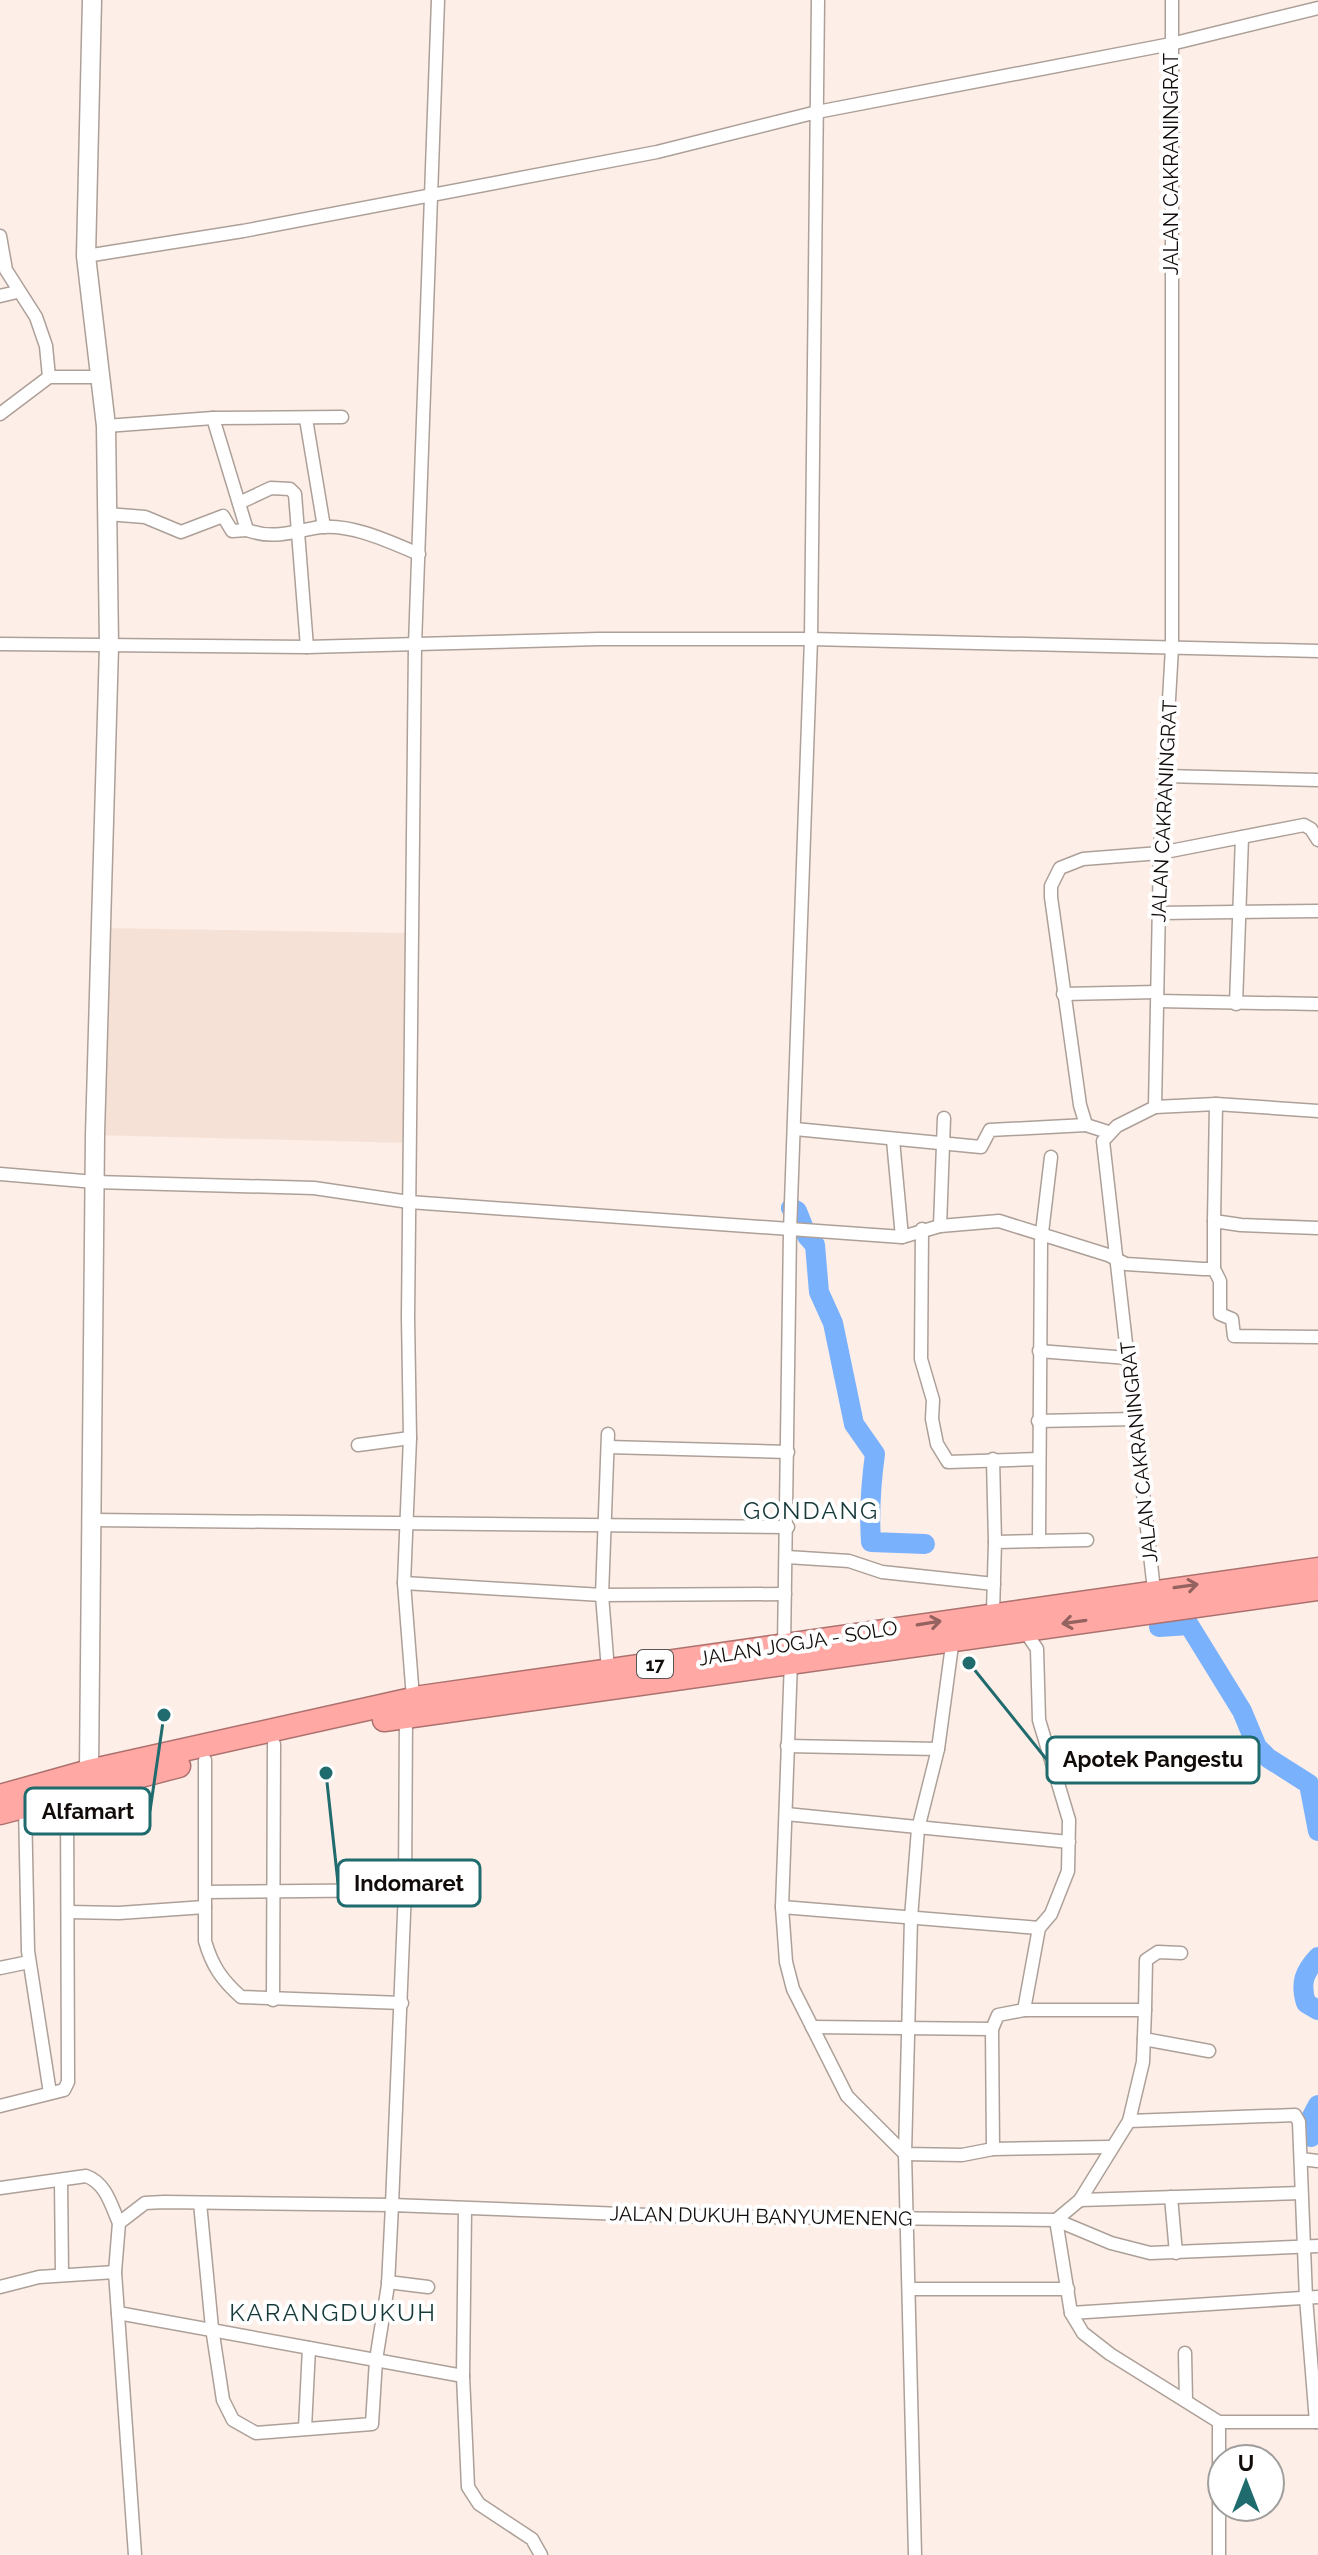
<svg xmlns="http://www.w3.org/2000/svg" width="1318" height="2555" font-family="Raleway,sans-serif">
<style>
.built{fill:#f6e1d6}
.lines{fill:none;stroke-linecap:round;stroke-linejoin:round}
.river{stroke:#79b1fd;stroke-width:20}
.street-casing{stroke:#ada099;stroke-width:15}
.secondary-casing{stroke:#ada099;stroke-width:21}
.highway-casing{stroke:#ac716e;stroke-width:25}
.street{stroke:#fff;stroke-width:12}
.secondary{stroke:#fff;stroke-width:18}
.highway{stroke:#ffa8a4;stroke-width:22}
.oneway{stroke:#94625f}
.labels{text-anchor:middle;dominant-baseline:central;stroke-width:8;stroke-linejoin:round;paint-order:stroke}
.shield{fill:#fff;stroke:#585554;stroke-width:2}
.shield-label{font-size:18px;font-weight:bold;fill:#110c0a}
.street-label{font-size:20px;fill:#110c0a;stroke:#fff}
.quarter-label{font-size:24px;letter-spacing:2px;fill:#16393a;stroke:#fff}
.leader{fill:none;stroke:#1f6b6e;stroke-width:3}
.callout-dot{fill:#1f6b6e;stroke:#fff;stroke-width:3}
.callout{fill:#fff;stroke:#1f6b6e;stroke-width:3}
.callout-label{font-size:22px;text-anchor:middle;font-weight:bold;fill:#110c0a}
</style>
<rect width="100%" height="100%" fill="#fdeee7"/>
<polygon class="built" points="101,928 408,933 407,1143 95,1135"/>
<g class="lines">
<g class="river">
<path d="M 791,1208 L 797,1211 L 807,1236 L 815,1245 L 819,1292 L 833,1323 L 854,1424 L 875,1454 C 871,1483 869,1512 871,1542 L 925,1544"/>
<polyline points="1159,1627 1189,1625 1242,1711 1257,1747 1268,1758 1309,1784 1318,1831"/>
<path d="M 1318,1957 C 1304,1972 1300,1983 1306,2003 L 1318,2010"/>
<polyline points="1311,2137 1309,2122 1318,2105"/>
</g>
<g class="street-casing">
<g id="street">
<polyline points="0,236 6,270 36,317 46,346 49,377"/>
<polyline points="86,256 243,231 657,152 817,112 1171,44 1318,8"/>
<polyline points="0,296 17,292"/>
<polyline points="0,414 49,377 99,377"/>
<path d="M 213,418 L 247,530 C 275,540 293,531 321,527 C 353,524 390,542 419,554"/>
<polyline points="306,419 324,527"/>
<polyline points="106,426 213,418 342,417"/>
<polyline points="239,503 271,488 290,489 295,494 307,647"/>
<polyline points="107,514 145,517 181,532 223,516 232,531 247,530"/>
<polyline points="0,644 307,647 599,639 811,639 1318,651"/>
<polyline points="1165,776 1318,780"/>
<polyline points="1159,913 1318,911"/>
<polyline points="1063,994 1157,992"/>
<polyline points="1158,1001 1318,1004"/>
<polyline points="1236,1004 1242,837"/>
<polyline points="1155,1107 1216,1104 1318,1111"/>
<polyline points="795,1129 981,1147 990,1130 1086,1125"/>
<polyline points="1108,1132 1086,1125 1080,1105 1051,897 1051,886 1060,868 1083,859 1160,853 1304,825 1311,829 1318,840"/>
<polyline points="893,1140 902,1237"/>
<polyline points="0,1174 95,1182 314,1188 409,1202 902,1237 940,1226 999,1221 1108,1255 1126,1264 1203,1269 1214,1269 1214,1221 1241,1225 1318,1228"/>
<polyline points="1214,1221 1216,1104"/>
<polyline points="940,1226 944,1118"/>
<polyline points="922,1229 921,1359 933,1400 932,1419 937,1444 948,1462 1038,1459"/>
<polyline points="1214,1269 1220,1281 1220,1314 1232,1319 1234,1336 1318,1337"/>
<polyline points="1039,1351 1128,1358"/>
<polyline points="1038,1421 1135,1419"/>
<polyline points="358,1445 410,1438"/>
<polyline points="608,1447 788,1452"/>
<polyline points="993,1459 995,1542"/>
<polyline points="93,1520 788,1527"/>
<polyline points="1039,1541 1041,1241 1051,1157"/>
<polyline points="787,1557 849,1561 882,1572 994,1584"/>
<polyline points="404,1583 602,1595 785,1594"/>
<polyline points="1154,1590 1103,1141 1117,1126 1155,1107 1160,853 1172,648 1172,0"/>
<polyline points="993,1612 995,1542 1087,1540"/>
<polyline points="1023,1628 1037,1649 1039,1720 1069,1820 1068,1871 1051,1914 1039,1928 1024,2010"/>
<polyline points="784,1647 790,1231 811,639 818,0"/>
<polyline points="791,1661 782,1907 786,1962 793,1989 847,2096 905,2154 962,2155 993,2149 1110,2147"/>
<polyline points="608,1670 602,1595 608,1434"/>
<polyline points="413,1698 404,1583 410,1438 408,1317 415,645 438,0"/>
<polyline points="787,1746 938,1749"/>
<path d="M 205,1760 L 205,1941 C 212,1966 222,1980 241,1997 L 402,2003"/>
<polyline points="25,1805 28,1951 50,2093"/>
<polyline points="786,1814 1069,1842"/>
<polyline points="206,1892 405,1890"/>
<polyline points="782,1907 1039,1928"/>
<polyline points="69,1912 119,1913 205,1907"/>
<polyline points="0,1968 29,1962"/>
<polyline points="273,2000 274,1744"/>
<polyline points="1145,2010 1143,2062 1129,2121 1080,2200 1056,2220 1071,2313 1083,2333 1110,2354 1219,2422 1318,2422"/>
<polyline points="812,2027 992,2029"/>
<polyline points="1144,2039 1209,2051"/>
<polyline points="0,2106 64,2090 68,2082 67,1794"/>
<polyline points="1129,2121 1295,2115 1299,2122 1306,2298 1316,2422"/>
<polyline points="993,2149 992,2029 998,2015 1024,2010 1145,2010 1146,1960 1158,1952 1181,1953"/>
<polyline points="1301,2159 1318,2161"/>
<polyline points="61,2180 62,2274"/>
<path d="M 0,2188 L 86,2176 C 106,2183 111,2205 119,2223"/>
<polyline points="1171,2197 1176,2253"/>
<polyline points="1080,2200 1301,2193"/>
<polyline points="200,2203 212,2328 223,2400 233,2420 256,2433 372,2424 376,2360 388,2285 392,2205 674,2216 1056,2220 1111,2243 1150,2253 1318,2246"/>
<polyline points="465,2210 463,2376 468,2487 479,2504 532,2539 541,2555"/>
<polyline points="388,2282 428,2287"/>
<polyline points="0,2287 39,2277 115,2272"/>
<polyline points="911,2289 1068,2289"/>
<polyline points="118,2313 463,2376"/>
<polyline points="1071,2313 1318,2297"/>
<polyline points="1185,2353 1186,2401"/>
<polyline points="1219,2422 1219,2555"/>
<polyline points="305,2428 309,2348"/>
<polyline points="135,2555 115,2272 119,2223 145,2203 164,2202 392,2205 405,1890 406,1715"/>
<polyline points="915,2555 905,2154 911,1918 918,1829 938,1749 953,1638"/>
</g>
</g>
<g class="secondary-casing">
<polyline id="secondary" points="89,1771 95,1135 109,646 106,426 86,256 92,0"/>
</g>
<g class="highway-casing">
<g id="highway">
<polyline points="384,1720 1318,1589"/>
<polyline points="0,1796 89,1771 421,1697 1318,1569"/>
<polyline points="0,1813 179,1766"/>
</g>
</g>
<use href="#street" class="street"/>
<use href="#secondary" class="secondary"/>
<use href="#highway" class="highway"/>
</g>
<defs><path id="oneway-shaft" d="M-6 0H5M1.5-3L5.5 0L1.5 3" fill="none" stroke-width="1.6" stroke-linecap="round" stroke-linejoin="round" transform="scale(2)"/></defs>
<g class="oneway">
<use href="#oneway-shaft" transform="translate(1186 1586) rotate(-8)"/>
<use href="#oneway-shaft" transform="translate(1074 1622) rotate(172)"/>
<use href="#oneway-shaft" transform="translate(929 1623) rotate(-9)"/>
</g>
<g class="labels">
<rect class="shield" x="637" y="1650" width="36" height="28" rx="6"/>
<g class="shield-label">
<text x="655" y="1664">17</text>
</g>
<g class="street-label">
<text transform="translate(1171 164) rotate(-90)">JALAN CAKRANINGRAT</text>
<text transform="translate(1164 811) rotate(-87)">JALAN CAKRANINGRAT</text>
<text transform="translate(1139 1452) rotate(-96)">JALAN CAKRANINGRAT</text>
<text transform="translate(798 1643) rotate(-9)">JALAN JOGJA - SOLO</text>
<text transform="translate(761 2216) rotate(1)">JALAN DUKUH BANYUMENENG</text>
</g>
<g class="quarter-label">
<text x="811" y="1510">GONDANG</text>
<text x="333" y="2312">KARANGDUKUH</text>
</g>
</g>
<path class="leader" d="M969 1663L1047 1760M164 1715L150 1811M326 1773L338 1883"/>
<g class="callout-dot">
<circle cx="969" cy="1663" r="8"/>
<circle cx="164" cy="1715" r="8"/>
<circle cx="326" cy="1773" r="8"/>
</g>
<g class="callout">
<rect x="1047" y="1737" width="212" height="46" rx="8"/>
<rect x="25" y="1788" width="125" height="46" rx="8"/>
<rect x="338" y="1860" width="142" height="46" rx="8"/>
</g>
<g class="callout-label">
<text x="1153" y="1767">Apotek Pangestu</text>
<text x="88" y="1819">Alfamart</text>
<text x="409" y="1891">Indomaret</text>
</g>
<g transform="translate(1246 2483)"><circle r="38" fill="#ffffff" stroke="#a09e9d" stroke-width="2"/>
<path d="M0-6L14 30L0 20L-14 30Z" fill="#1f6b6e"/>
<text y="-12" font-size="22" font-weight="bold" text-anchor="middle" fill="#110c0a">U</text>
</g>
</svg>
